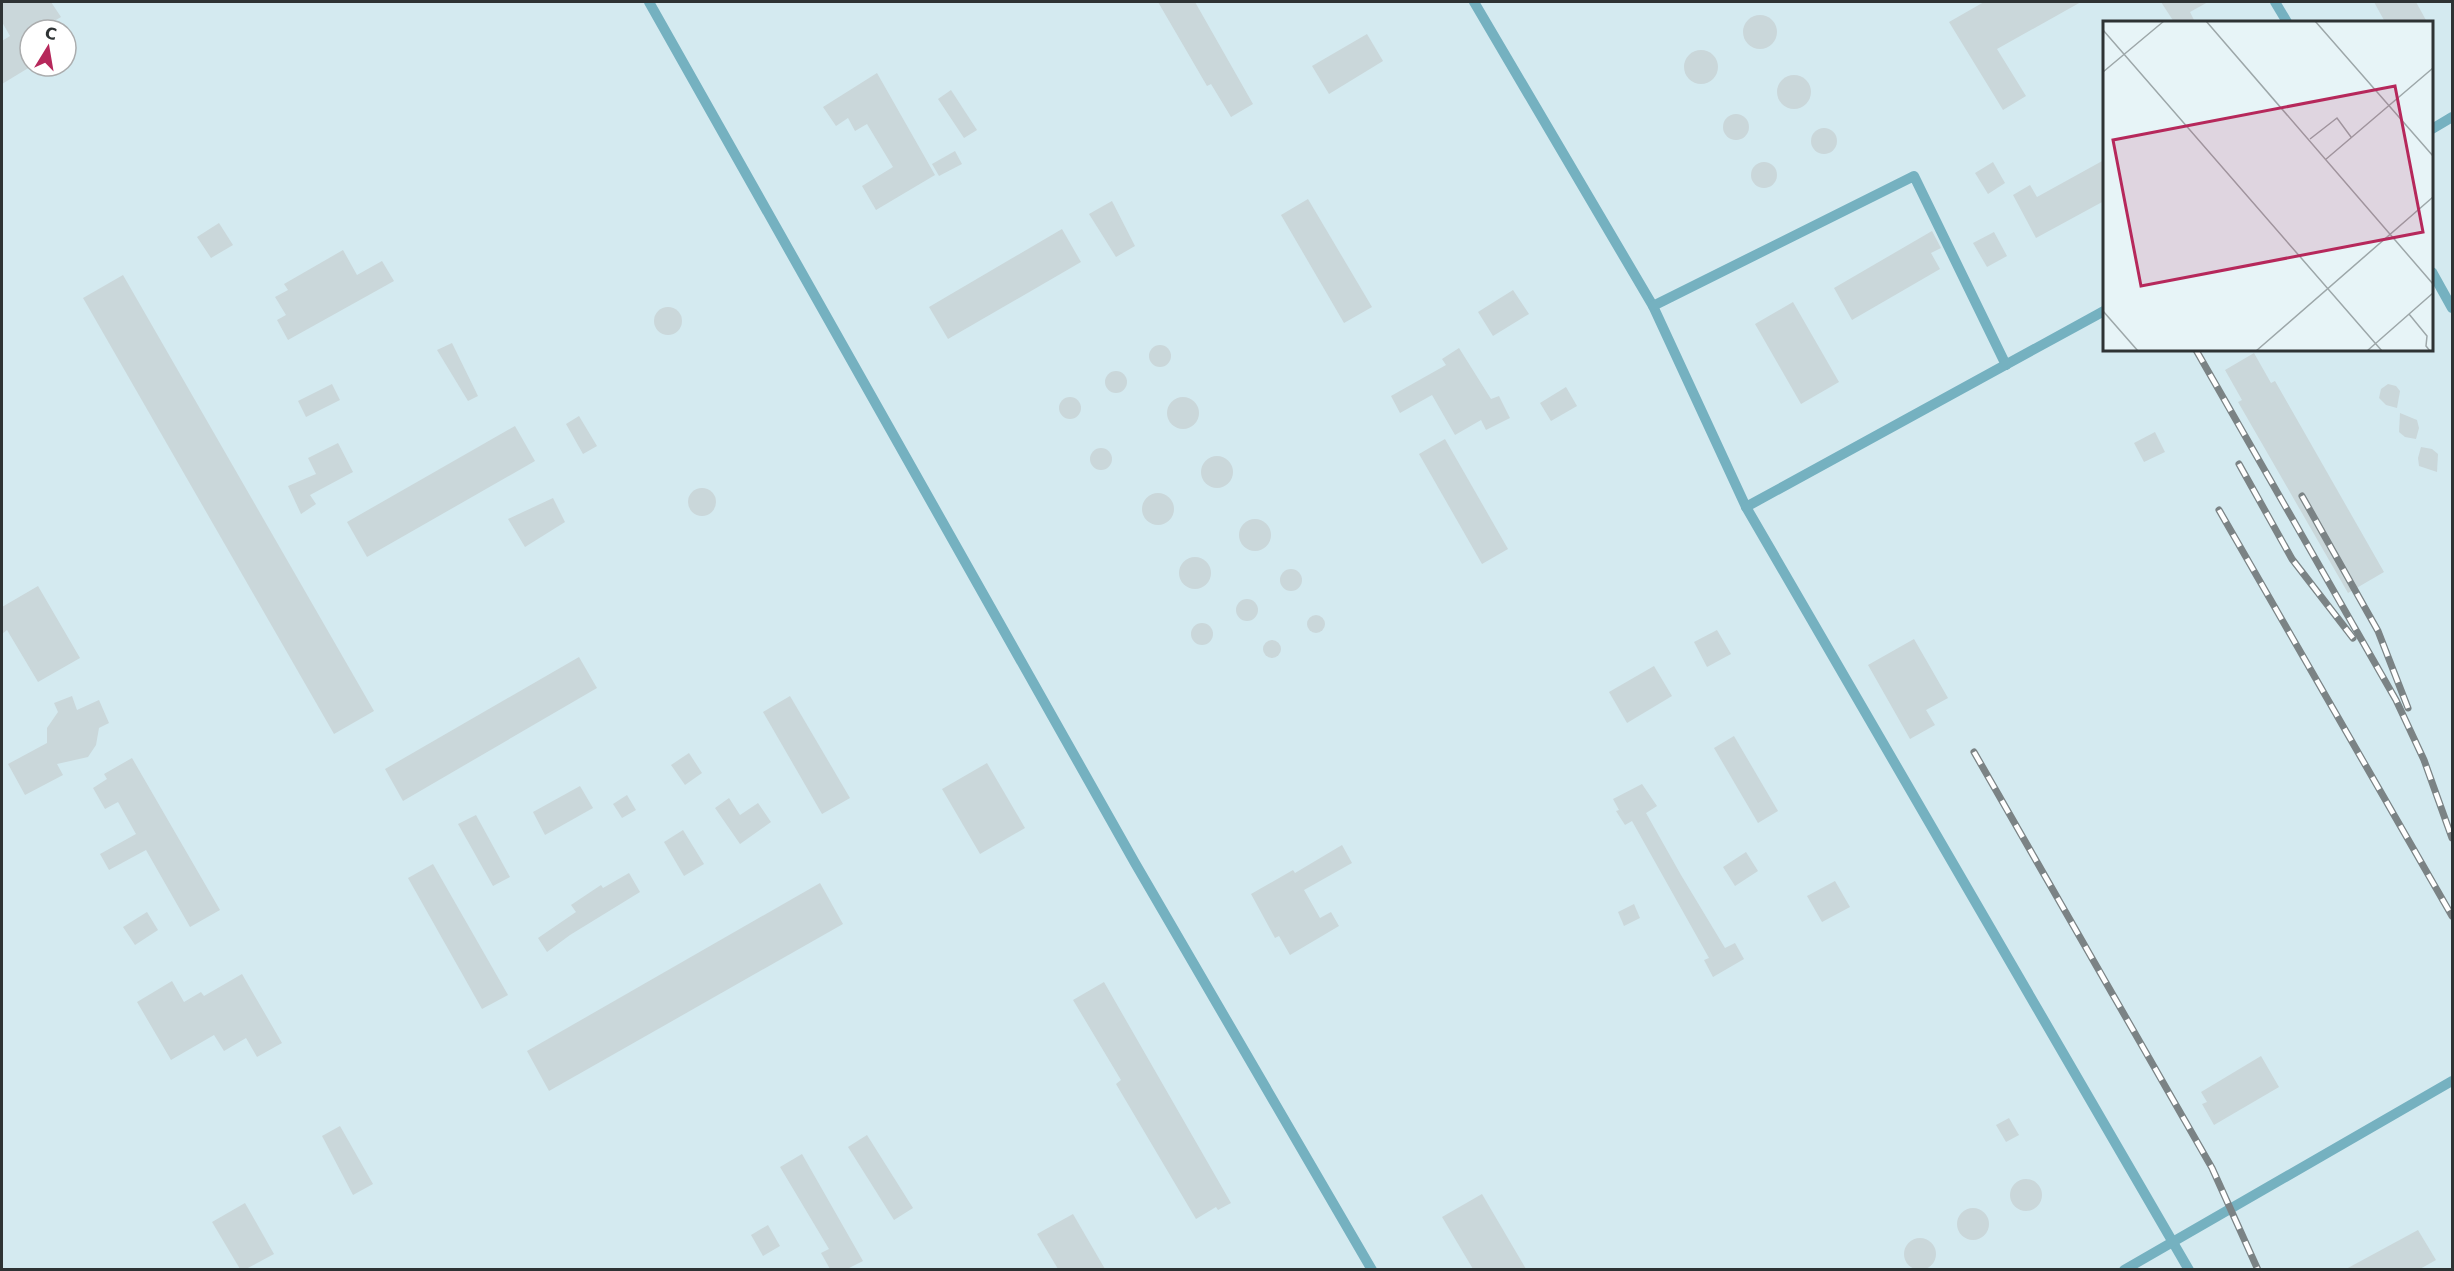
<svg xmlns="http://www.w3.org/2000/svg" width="2454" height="1271" font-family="'DejaVu Sans',sans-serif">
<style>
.built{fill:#d4eaf0;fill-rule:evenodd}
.building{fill:#cad7da}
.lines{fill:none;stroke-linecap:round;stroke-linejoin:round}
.lane{stroke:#75b1c0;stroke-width:10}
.rail-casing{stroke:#7b8385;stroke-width:7}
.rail{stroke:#fff;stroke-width:4.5;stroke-dasharray:14;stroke-linecap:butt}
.inset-road{fill:none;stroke:#9da7a9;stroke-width:1.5}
.view{fill:#b6285b;fill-opacity:0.15;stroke:#b6285b;stroke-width:3}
.inset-edge{fill:none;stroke:#2e3334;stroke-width:3}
</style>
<rect width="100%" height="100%" fill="#e7f4f7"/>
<path class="built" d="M 2,2 L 2452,2 L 2452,1269 L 2,1270 ZM 2104,22 L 2432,22 L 2432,350 L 2104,350 ZM 30,30 L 66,30 L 66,66 L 30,66 Z"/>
<g class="building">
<polygon points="2,2 51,2 61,17 39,30 30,30 30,67 2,84 2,41 10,36 2,22"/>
<polygon points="1158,2 1195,2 1253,104 1231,117 1211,84 1207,86"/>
<polygon points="1984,2 2081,2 1997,49 2026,96 2003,110 1949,22"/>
<polygon points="2161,2 2208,2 2190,12 2195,22 2174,22"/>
<polygon points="2374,2 2416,2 2427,22 2385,22"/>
<circle cx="1760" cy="32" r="17"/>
<polygon points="1367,34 1383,61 1329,94 1312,66"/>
<circle cx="1701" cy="67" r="17"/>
<polygon points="877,73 935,175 876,210 862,186 893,167 867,124 855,131 848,118 836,126 823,107"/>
<circle cx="1794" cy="92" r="17"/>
<polygon points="951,90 977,130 964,138 938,99"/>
<circle cx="1736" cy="127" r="13"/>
<circle cx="1824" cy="141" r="13"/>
<polygon points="955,151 962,164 939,176 932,164"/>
<polygon points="2104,160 2104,201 2036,238 2013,195 2030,185 2037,197"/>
<polygon points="1993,162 2005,183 1988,194 1975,173"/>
<circle cx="1764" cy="175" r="13"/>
<polygon points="1308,199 1372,307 1344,323 1281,215"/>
<polygon points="1112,201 1135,246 1116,257 1089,214"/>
<polygon points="219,223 233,245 211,258 197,237"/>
<polygon points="1062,229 1081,262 948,339 929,307"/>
<polygon points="1932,231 1941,248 1931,253 1940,269 1852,320 1834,288"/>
<polygon points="1994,232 2007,256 1987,267 1973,243"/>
<polygon points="343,250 357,275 382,261 394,281 288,340 277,320 286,315 275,297 288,290 284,284"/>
<polygon points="123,275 374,711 334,734 83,298"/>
<polygon points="1513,290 1529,314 1493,336 1478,312"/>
<polygon points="1793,302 1839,382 1801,404 1755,324"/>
<circle cx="668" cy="321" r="14"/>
<polygon points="452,343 478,396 468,401 437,350"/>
<circle cx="1160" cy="356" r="11"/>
<polygon points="1459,348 1491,399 1499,396 1510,418 1486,430 1481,420 1455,435 1432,395 1400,413 1391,396 1446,365 1442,359"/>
<polygon points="2254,353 2271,383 2275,381 2384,572 2348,593 2238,402 2242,400 2225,370"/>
<circle cx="1116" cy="382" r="11"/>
<polygon points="332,384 340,400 306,417 298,401"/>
<polygon points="2388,384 2396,386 2400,391 2397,408 2386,405 2379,398 2381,389"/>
<polygon points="1566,387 1577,406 1551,421 1540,403"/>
<circle cx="1070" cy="408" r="11"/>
<circle cx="1183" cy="413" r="16"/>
<polygon points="2400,413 2417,420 2419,428 2416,439 2405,437 2399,432"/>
<polygon points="579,416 597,446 583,454 566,424"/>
<polygon points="515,426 535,461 367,557 347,522"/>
<polygon points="2155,432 2165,452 2144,462 2134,443"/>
<polygon points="1445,439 1508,549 1482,564 1419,454"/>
<polygon points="338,443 353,472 310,495 316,504 301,514 288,486 316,474 308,458"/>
<polygon points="2421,447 2432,449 2438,454 2437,472 2419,466 2418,458"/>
<circle cx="1101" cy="459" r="11"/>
<circle cx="1217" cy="472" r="16"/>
<circle cx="702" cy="502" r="14"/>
<circle cx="1158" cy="509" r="16"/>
<polygon points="553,498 565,522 525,547 508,519"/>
<circle cx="1255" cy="535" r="16"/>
<circle cx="1195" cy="573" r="16"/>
<circle cx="1291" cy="580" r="11"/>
<polygon points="38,586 80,658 38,682 7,630 2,634 2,607"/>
<circle cx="1247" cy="610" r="11"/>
<circle cx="1316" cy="624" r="9"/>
<circle cx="1202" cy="634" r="11"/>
<polygon points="1717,630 1731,654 1707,667 1694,642"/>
<polygon points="1914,639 1948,698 1926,710 1935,725 1910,739 1868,665"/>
<circle cx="1272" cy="649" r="9"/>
<polygon points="579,657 597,688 403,801 385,769"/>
<polygon points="1654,666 1672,696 1627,723 1609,692"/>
<polygon points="72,696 77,710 99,700 109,723 99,728 96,745 88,757 57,764 63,775 25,795 8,764 47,743 47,728 58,712 54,703"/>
<polygon points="790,696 850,798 822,814 763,712"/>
<polygon points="1734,736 1778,811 1758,823 1714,748"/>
<polygon points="689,753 702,773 685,785 671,765"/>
<polygon points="132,758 220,910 190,927 146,850 109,870 100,854 136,834 118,802 105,809 93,788 107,779 104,774"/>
<polygon points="987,763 1025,828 980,854 942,789"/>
<polygon points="1642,784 1657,806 1646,813 1681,875 1725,948 1735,943 1744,959 1713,977 1704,960 1709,958 1632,821 1625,825 1616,811 1619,810 1613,799"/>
<polygon points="580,786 593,808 545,835 533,812"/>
<polygon points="627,795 636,810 622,818 613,804"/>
<polygon points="729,798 740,815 758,803 771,822 740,844 715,808"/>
<polygon points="476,815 510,877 493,886 458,824"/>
<polygon points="683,830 704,864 684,876 664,842"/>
<polygon points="1342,845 1352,863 1304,890 1320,918 1331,912 1339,926 1290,955 1279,936 1275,938 1251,894 1293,870 1295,873"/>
<polygon points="1746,852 1758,871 1735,886 1723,867"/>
<polygon points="433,864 508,995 482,1009 408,878"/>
<polygon points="629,873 640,892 570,935 547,952 538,938 576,912 571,905 601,885 603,888"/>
<polygon points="1835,881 1850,907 1822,922 1807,896"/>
<polygon points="820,883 843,924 549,1091 527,1051"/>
<polygon points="1634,904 1640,918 1624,926 1618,912"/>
<polygon points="147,912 158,930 135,945 123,927"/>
<polygon points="242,974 282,1043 257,1057 246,1038 224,1051 214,1035 171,1060 137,1002 172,981 184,1002 201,992 204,996"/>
<polygon points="1104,982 1231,1203 1218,1210 1216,1207 1196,1219 1116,1084 1121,1080 1073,1000"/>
<polygon points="2261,1056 2279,1087 2214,1125 2202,1104 2207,1102 2201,1092"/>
<polygon points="2009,1118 2019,1135 2006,1142 1996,1125"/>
<polygon points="340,1126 373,1184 353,1195 322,1136"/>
<polygon points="867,1135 913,1208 894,1220 848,1147"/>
<polygon points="802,1154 863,1261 847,1269 830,1269 821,1253 829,1249 780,1167"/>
<circle cx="2026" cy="1195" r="16"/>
<polygon points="1482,1194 1526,1269 1473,1269 1442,1217"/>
<polygon points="245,1203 274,1254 246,1269 240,1269 212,1222"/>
<circle cx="1973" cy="1224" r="16"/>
<polygon points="1073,1214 1105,1269 1058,1269 1037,1234"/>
<polygon points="768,1225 780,1246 763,1256 751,1235"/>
<polygon points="2418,1230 2436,1260 2420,1269 2346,1269"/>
<circle cx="1920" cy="1254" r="16"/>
</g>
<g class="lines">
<g class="lane">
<polyline points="649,2 1135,863 1372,1270"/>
<polyline points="1474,2 1653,306 1746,507 2189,1270"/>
<polyline points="2275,2 2287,22"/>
<polyline points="2432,129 2452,117"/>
<polyline points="2432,272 2452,308"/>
<polyline points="1653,306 1914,176 2006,365"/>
<polyline points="1746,507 2104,311"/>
<polyline points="2124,1270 2452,1081"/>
</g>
<g class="rail-casing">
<g id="rail">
<polyline points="2196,350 2396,700 2424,760 2452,838"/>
<polyline points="2239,464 2292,559 2353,638"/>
<polyline points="2302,496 2378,631 2408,708"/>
<polyline points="2219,510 2452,916"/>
<polyline points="1974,752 2212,1168 2258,1270"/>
</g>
</g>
<use href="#rail" class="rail"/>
</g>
<g transform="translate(2103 21)">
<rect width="330" height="330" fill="#e7f4f7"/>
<path class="inset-road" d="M 103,0 L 330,263M 212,0 L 330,135M 0,9 L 279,330M 0,51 L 61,0M 207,118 L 234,97 L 248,116M 222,139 L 330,47M 0,290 L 35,330M 306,293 L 324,315 L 323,325 L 327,330M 153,330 L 330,176M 264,330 L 330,272"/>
<path class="view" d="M 292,65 L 320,211 L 38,265 L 10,119 Z"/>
<rect width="330" height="330" class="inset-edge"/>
</g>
<rect width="2454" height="1271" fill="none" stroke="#2e3334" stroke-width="6"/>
<g transform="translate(48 48) rotate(11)"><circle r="28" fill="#ffffff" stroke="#abadae" stroke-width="1.5"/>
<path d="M0-4.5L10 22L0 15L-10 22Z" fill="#b6285b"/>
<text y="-9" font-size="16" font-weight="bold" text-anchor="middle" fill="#2e3334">С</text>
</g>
</svg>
